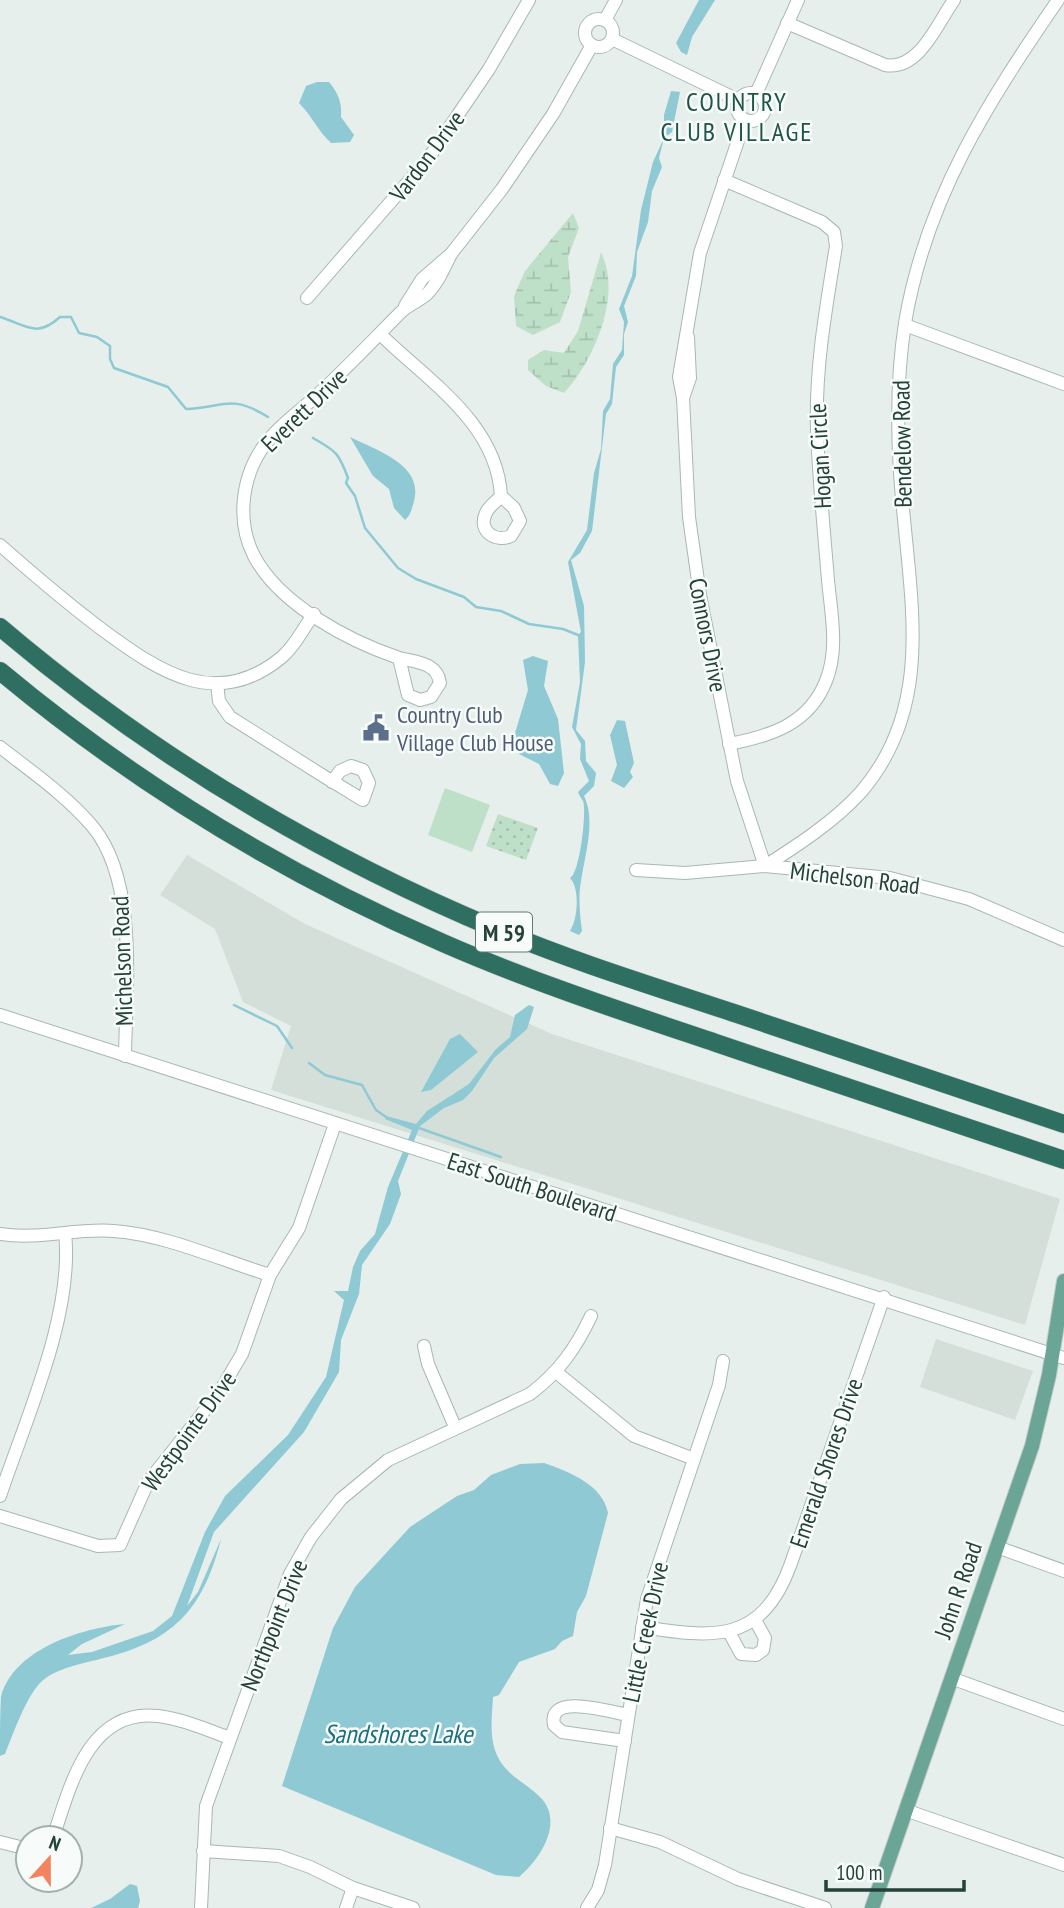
<svg xmlns="http://www.w3.org/2000/svg" width="1064" height="1908" font-family="'PT Sans Narrow',sans-serif">
<style>
.built{fill:#d4dfda}
.green{fill:#bfe0c8}
.wetland{fill:url(#wetland-marsh)}
.garden{fill:url(#garden-dots)}
.water{fill:#8ec9d4}
.lines{fill:none;stroke-linecap:round;stroke-linejoin:round}
.stream{stroke:#8ec9d4;stroke-width:2.5}
.minor-casing{stroke:#a8b8b2;stroke-width:14}
.major-casing{stroke:#c2cac8;stroke-width:16}
.highway-casing{stroke:#c2cac8;stroke-width:19}
.minor{stroke:#fff;stroke-width:12}
.major{stroke:#6aa596;stroke-width:14}
.highway{stroke:#2f6f62;stroke-width:18}
.labels{text-anchor:middle;dominant-baseline:central;stroke-width:5;stroke-linejoin:round;paint-order:stroke}
.shield{fill:#f7fbf9;stroke:#637a73;stroke-width:2}
.shield-label{font-size:23px;font-weight:bold;fill:#24423a}
.street-label{font-size:24px;fill:#24423a;stroke:#f7fbf9}
.service-label{font-size:24px;fill:#4e5e75;stroke:#f7fbf9;text-anchor:start}
.neighbourhood-label{font-size:26px;letter-spacing:2px;fill:#1f5548;stroke:#f7fbf9}
.water-label{font-size:26px;font-style:italic;fill:#1c6f80;stroke:#f7fbf9}
</style>
<defs>
<pattern id="wetland-marsh" width="20" height="14" patternUnits="userSpaceOnUse" patternTransform="scale(1.75)"><rect width="20" height="14" fill="#bfe0c8"/><path d="M1 5h8M5 5V1M11 12h8M15 12V8" fill="none" stroke="#a4c1ad"/></pattern>
<pattern id="garden-dots" width="8" height="8" patternUnits="userSpaceOnUse" patternTransform="scale(1.75)"><rect width="8" height="8" fill="#bfe0c8"/><path d="M2 2h.1M6 6h.1" fill="none" stroke="#a4c1ad" stroke-width="1.8" stroke-linecap="round"/></pattern>
</defs>
<rect width="100%" height="100%" fill="#e6efeb"/>
<g class="built">
<polygon points="187,855 305,924 552,1034 1060,1199 1025,1325 271,1090 291,1026 243,1002 215,929 160,895"/>
<polygon points="936,1339 1033,1371 1015,1420 920,1387"/>
</g>
<polygon class="green" points="445,788 490,805 472,852 428,835"/>
<g class="wetland">
<polygon points="573,213 579,228 568,257 571,292 560,322 533,335 516,326 514,296 525,271"/>
<path d="M 601,253 C 623,294 593,363 564,393 L 546,386 L 528,370 L 528,360 L 544,350 L 564,353 L 578,331 Z"/>
</g>
<polygon class="garden" points="498,814 538,828 526,860 486,846"/>
<g class="water">
<polygon points="699,0 715,0 692,37 687,55 681,52 676,43"/>
<path d="M 317,82 L 329,82 C 338,93 342,102 341,117 L 354,135 L 350,142 L 331,143 C 318,131 312,116 299,103 L 306,86 Z"/>
<path d="M 671,91 L 680,92 L 672,132 L 664,138 L 659,158 L 662,167 L 652,191 L 648,222 L 637,252 L 636,276 L 624,306 L 628,322 L 624,334 L 624,355 L 616,367 L 612,404 L 606,414 L 592,531 L 580,553 L 571,560 L 584,606 L 585,662 L 576,730 L 585,741 L 586,761 L 596,773 L 594,786 L 584,796 C 596,821 585,854 581,881 C 578,897 580,916 582,931 L 579,935 L 570,931 C 578,919 580,888 570,878 C 580,874 587,809 583,801 C 581,798 579,795 578,792 L 589,781 L 580,759 L 581,744 L 572,727 L 580,682 L 578,635 L 581,632 L 568,562 L 587,530 L 594,473 L 601,449 L 603,411 L 610,399 L 613,364 L 622,350 L 624,322 L 619,309 L 632,276 L 641,210 L 653,162 L 664,138 L 664,115 Z"/>
<path d="M 350,437 C 375,450 424,464 414,501 C 412,508 411,515 405,520 L 394,508 L 389,489 L 373,476 Z"/>
<polygon points="533,656 548,661 544,686 558,719 564,773 558,786 550,784 539,764 519,754 512,743 528,690 523,660"/>
<polygon points="617,720 625,721 634,763 630,772 633,777 624,788 611,781 617,765 610,735"/>
<path d="M 529,1005 L 534,1007 L 527,1029 L 494,1058 L 472,1091 L 463,1100 L 444,1108 L 420,1126 L 398,1181 L 401,1194 L 390,1224 L 362,1265 L 359,1294 L 341,1340 L 339,1372 L 304,1432 L 214,1532 L 187,1606 L 198,1592 L 221,1539 C 203,1611 172,1642 100,1659 C 81,1664 56,1668 41,1682 C 26,1697 13,1734 5,1754 L 0,1756 C 0,1738 0,1714 1,1697 C 13,1649 82,1628 125,1624 L 82,1644 L 68,1655 L 92,1652 L 153,1631 L 172,1616 L 205,1532 L 225,1496 L 288,1435 L 326,1377 L 344,1300 L 334,1291 L 348,1291 L 353,1267 L 360,1251 L 375,1234 L 388,1187 L 412,1130 L 385,1119 L 386,1116 L 416,1124 L 427,1111 L 469,1084 L 496,1049 L 510,1037 L 515,1015 Z"/>
<polygon points="460,1034 478,1052 431,1090 421,1092 450,1039"/>
<path d="M 544,1463 C 570,1472 603,1485 608,1513 L 586,1596 L 577,1612 L 573,1636 L 562,1641 L 555,1649 L 519,1662 L 499,1695 L 493,1697 C 492,1718 488,1741 500,1761 C 510,1777 527,1784 540,1797 C 565,1822 540,1859 519,1877 L 496,1875 L 282,1786 L 333,1628 L 355,1587 L 410,1527 L 457,1496 L 474,1490 L 491,1475 L 520,1464 Z"/>
<polygon points="130,1884 137,1886 140,1901 138,1908 91,1908 110,1899"/>
</g>
<g class="lines">
<g class="stream">
<path d="M 0,317 C 28,326 37,338 60,317 L 71,317 L 79,333 L 97,337 L 110,346 L 110,359 L 114,368 L 168,387 L 186,409 C 223,408 230,393 268,417"/>
<path d="M 313,438 C 335,451 338,451 348,478 L 346,483 L 355,496 L 365,528 L 398,568 L 416,579 L 464,597 L 476,607 L 501,611 L 529,624 L 563,629 L 578,635"/>
<polyline points="234,1005 277,1026 292,1048"/>
<polyline points="309,1063 325,1075 362,1085 376,1110 386,1117"/>
<polyline points="419,1128 501,1157"/>
</g>
<g class="minor-casing">
<g id="minor">
<circle cx="599" cy="33" r="14"/>
<polyline points="605,20 616,0"/>
<path d="M 787,23 L 885,65 C 919,71 937,24 954,0"/>
<polyline points="612,39 738,100"/>
<circle cx="751" cy="107" r="14"/>
<polyline points="756,94 798,0"/>
<path d="M 745,120 L 700,253 L 679,377 L 683,398 L 689,517 L 700,595 L 737,781 L 765,866 C 798,845 835,821 861,792 C 930,712 913,615 904,519 C 897,454 895,387 905,323 C 926,198 988,102 1058,0"/>
<path d="M 724,180 L 822,222 L 834,232 L 836,246 C 826,308 815,367 817,431 C 819,481 824,531 828,580 C 831,613 839,649 826,681 C 809,724 771,736 729,744"/>
<polyline points="307,298 428,159 489,69 529,0"/>
<polyline points="405,306 422,279 451,254 502,189 553,114 592,45"/>
<polyline points="905,325 1064,384"/>
<path d="M 380,334 C 428,381 497,423 501,496 C 496,502 489,506 486,513 C 477,531 496,543 511,536 L 520,521 L 514,508 L 501,496"/>
<polyline points="683,398 690,378 688,337"/>
<path d="M 0,545 C 34,575 68,604 104,631 C 160,672 217,711 282,657 C 296,645 303,628 314,614"/>
<path d="M 399,658 C 415,662 437,662 440,683 L 431,697 L 420,700 L 408,695 L 399,658 C 349,641 280,605 254,556 C 237,523 241,481 261,450 C 274,430 296,414 314,398 C 344,371 372,341 401,312 C 408,305 419,301 427,294 C 438,283 444,268 451,254"/>
<polyline points="217,683 219,701 230,717 325,777 363,800 369,783 363,770 351,766 340,771 332,782"/>
<path d="M 0,747 C 32,772 67,796 93,827 C 138,882 126,988 125,1056"/>
<polyline points="636,870 685,873 765,866 890,878 969,899 1064,940"/>
<polyline points="0,1015 1064,1358"/>
<path d="M 0,1234 C 39,1240 75,1228 114,1231 C 167,1235 220,1260 270,1275"/>
<polyline points="424,1346 428,1364 455,1427"/>
<polyline points="556,1372 634,1436 694,1459"/>
<path d="M 0,1496 C 26,1418 74,1314 65,1233"/>
<polyline points="0,1516 98,1546 120,1545 148,1482 220,1391 242,1354 270,1275 299,1228 335,1124"/>
<polyline points="997,1547 1064,1571"/>
<path d="M 642,1627 C 713,1638 761,1644 790,1566 L 884,1297"/>
<polyline points="729,1632 741,1654 756,1655 763,1650 765,1638 755,1620"/>
<polyline points="951,1678 1064,1719"/>
<path d="M 625,1741 L 562,1732 L 554,1725 C 547,1692 610,1712 628,1715"/>
<polyline points="905,1810 1064,1865"/>
<polyline points="610,1828 660,1842 738,1879 825,1908"/>
<path d="M 53,1838 C 70,1787 88,1708 158,1716 C 183,1719 207,1730 230,1738"/>
<polyline points="0,1842 28,1849"/>
<polyline points="203,1851 279,1856 310,1867 353,1888 413,1908"/>
<path d="M 201,1908 L 206,1806 L 290,1574 L 311,1537 L 341,1499 L 388,1460 L 530,1394 C 559,1372 576,1348 591,1316"/>
<polyline points="346,1908 353,1888"/>
<polyline points="587,1908 598,1890 605,1865 647,1599 719,1385 723,1361"/>
</g>
</g>
<g class="major-casing">
<polyline id="major" points="872,1908 1032,1446 1049,1375 1064,1281"/>
</g>
<g class="highway-casing">
<g id="highway">
<path d="M 0,627 C 148,753 317,854 496,929 C 574,962 656,987 737,1014 C 846,1051 955,1088 1064,1124"/>
<path d="M 0,671 C 133,782 284,874 443,943 C 532,982 624,1012 716,1043 C 832,1082 948,1121 1064,1160"/>
</g>
</g>
<use href="#minor" class="minor"/>
<use href="#major" class="major"/>
<use href="#highway" class="highway"/>
</g>
<defs>
<g id="civic-bare" transform="scale(2.1)"><path d="M-.6-6.5H3V-4.5H.6V-3L4-1V1h2V6H-6V1h2V-1L-.6-3ZM-1.2 2.5V6h2.4V2.5Z" fill="#5c6f8a" stroke="#f7fbf9" stroke-width="2.5" paint-order="stroke"/></g>
</defs>
<g fill-rule="evenodd">
<use href="#civic-bare" x="376" y="728"/>
</g>
<g class="labels">
<rect class="shield" x="476" y="912.5" width="56" height="39" rx="5"/>
<g class="shield-label">
<text x="504" y="932">M 59</text>
</g>
<g class="street-label">
<text transform="translate(427 156) rotate(-53)">Vardon Drive</text>
<text transform="translate(304 410) rotate(-44)">Everett Drive</text>
<text transform="translate(902 444) rotate(-91)">Bendelow Road</text>
<text transform="translate(820 456) rotate(-93)">Hogan Circle</text>
<text transform="translate(708 635) rotate(79)">Connors Drive</text>
<text transform="translate(855 878) rotate(7)">Michelson Road</text>
<text transform="translate(122 961) rotate(-92)">Michelson Road</text>
<text transform="translate(532 1187) rotate(18)">East South Boulevard</text>
<text transform="translate(189 1431) rotate(-54)">Westpointe Drive</text>
<text transform="translate(826 1463) rotate(-71)">Emerald Shores Drive</text>
<text transform="translate(958 1590) rotate(-71)">John R Road</text>
<text transform="translate(274 1625) rotate(-68)">Northpoint Drive</text>
<text transform="translate(645 1632) rotate(-78)">Little Creek Drive</text>
</g>
<g class="service-label">
<text x="397" y="714">Country Club<tspan x="397" dy="28">Village Club House</tspan></text>
</g>
<g class="neighbourhood-label">
<text x="737" y="101">COUNTRY<tspan x="737" dy="30">CLUB VILLAGE</tspan></text>
</g>
<g class="water-label">
<text x="398" y="1733">Sandshores Lake</text>
</g>
</g>
<g transform="translate(49 1859) rotate(21)"><circle r="33" fill="#f7fbf9" stroke="#a3b1ad" stroke-width="2"/>
<path d="M0-5L12 26L0 18L-12 26Z" fill="#f4845f"/>
<text y="-10" font-size="19" font-weight="bold" text-anchor="middle" fill="#24423a">N</text>
</g>
<path d="M826 1880v10h138v-10" fill="none" stroke="#24423a" stroke-width="3.5"/>
<text x="836" y="1880" font-size="21" fill="#24423a" stroke="#f7fbf9" stroke-width="5" paint-order="stroke">100 m</text>
</svg>
